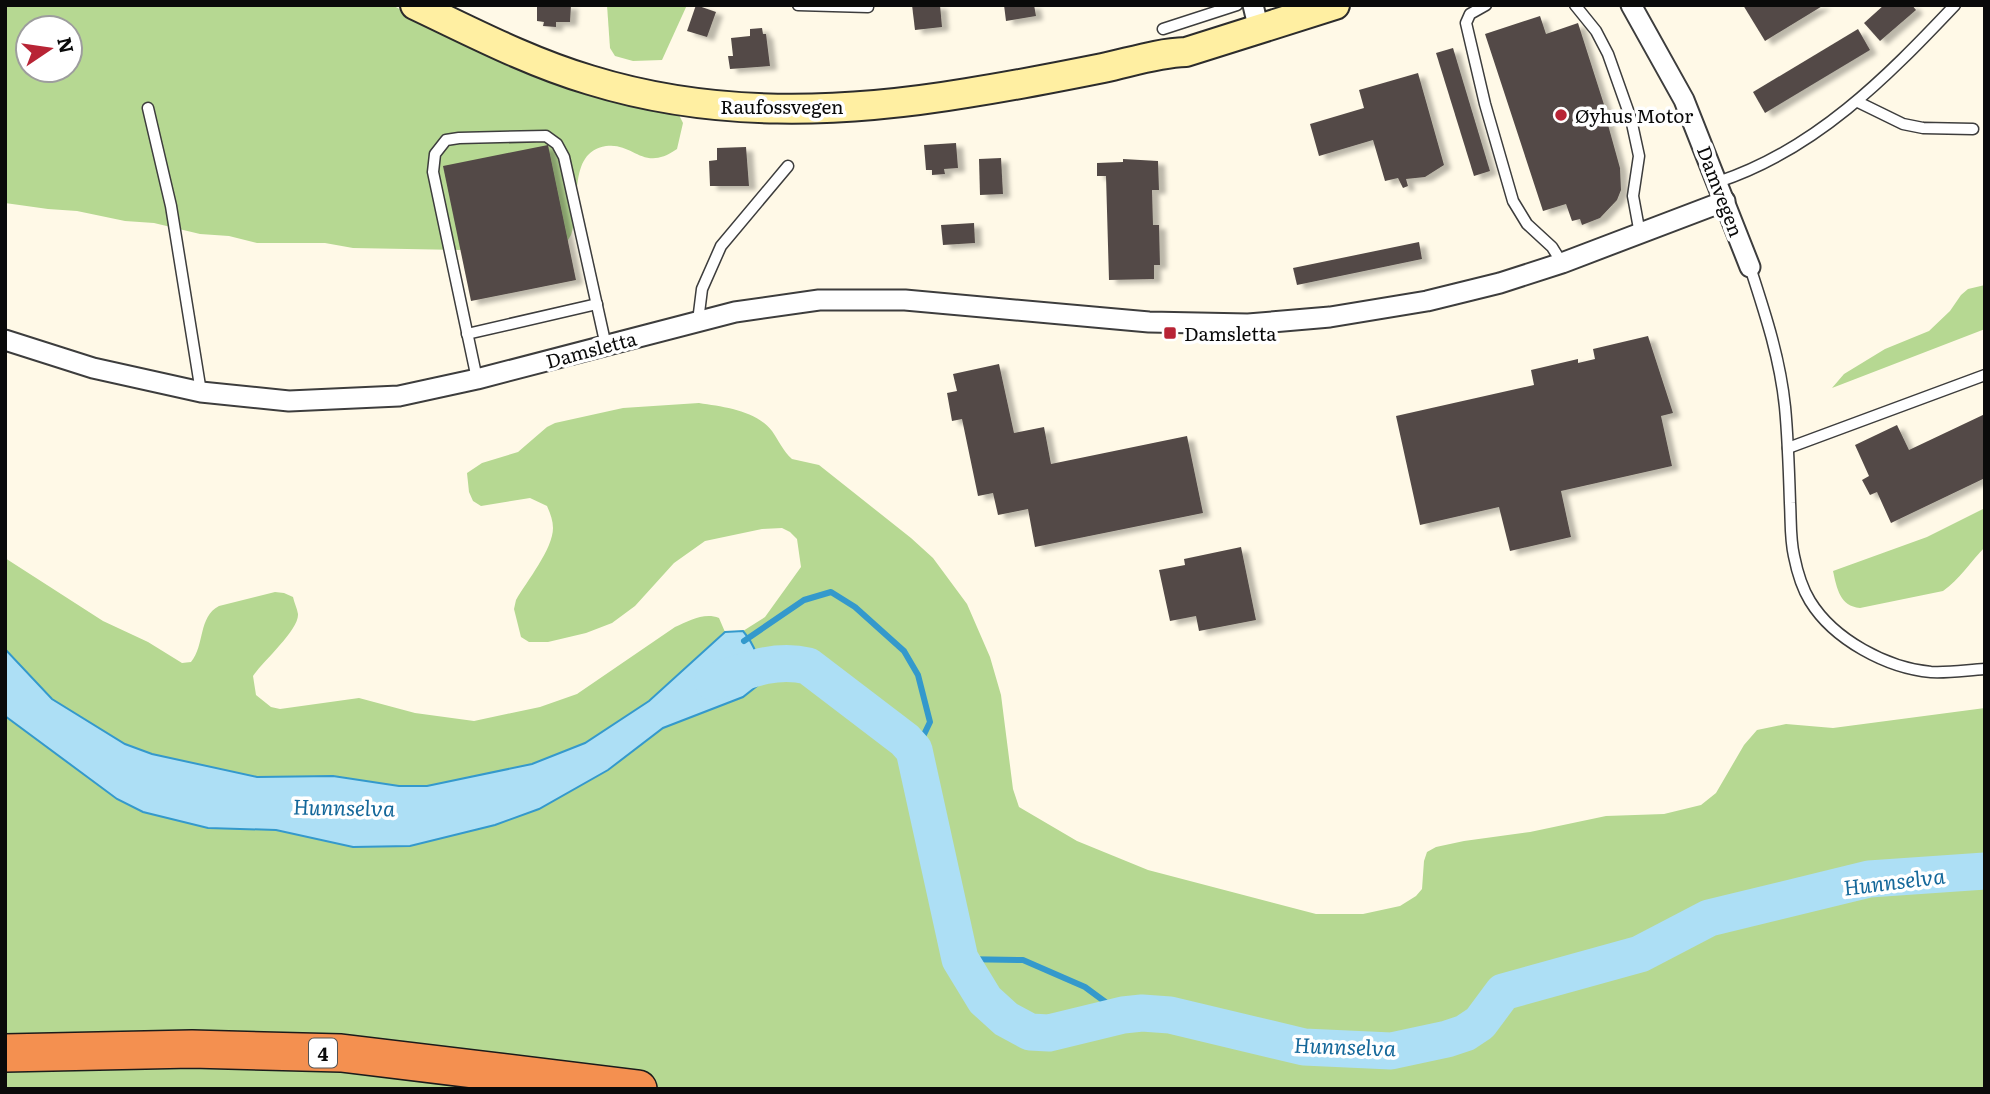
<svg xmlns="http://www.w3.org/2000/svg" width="1990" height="1094" font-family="Literata,serif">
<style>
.forest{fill:#b6d892;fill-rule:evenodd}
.water{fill:#addff5;stroke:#3499cc;stroke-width:2}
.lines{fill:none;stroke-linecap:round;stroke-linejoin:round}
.stream{stroke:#3499cc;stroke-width:6}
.river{stroke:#addff5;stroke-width:37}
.building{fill:#534a47;filter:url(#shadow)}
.lane-casing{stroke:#3d3d3d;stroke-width:13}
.street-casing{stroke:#3d3d3d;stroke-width:23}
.secondary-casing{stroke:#2c2c2c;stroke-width:32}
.highway-casing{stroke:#1b1b1b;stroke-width:40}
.lane{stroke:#fff;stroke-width:10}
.street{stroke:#fff;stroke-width:19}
.secondary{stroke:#ffefa2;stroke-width:28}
.highway{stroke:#f49050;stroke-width:37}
.poi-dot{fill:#b82435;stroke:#fff;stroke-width:2.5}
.labels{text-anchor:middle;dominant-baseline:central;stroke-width:7;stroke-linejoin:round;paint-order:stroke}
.shield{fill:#fff;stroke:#545454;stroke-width:2}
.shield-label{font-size:18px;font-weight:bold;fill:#0a0a0a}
.street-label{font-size:19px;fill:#0a0a0a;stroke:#fff}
.poi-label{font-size:19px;fill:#0a0a0a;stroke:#fff;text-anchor:start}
.water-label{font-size:21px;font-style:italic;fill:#15689a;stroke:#fff}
</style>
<defs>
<filter id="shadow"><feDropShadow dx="7" dy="4" stdDeviation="2" flood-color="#0004"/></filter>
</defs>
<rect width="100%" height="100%" fill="#fff9e7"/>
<g class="forest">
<path d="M 5,5 L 392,5 L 486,55 L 613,98 L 679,115 L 683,123 L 677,149 C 643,173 634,142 606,146 C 566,152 582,208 571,235 C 567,243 560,250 555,257 L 461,250 L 353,248 L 325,243 L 257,243 L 229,236 L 200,234 L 154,223 L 125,221 L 77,211 L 48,209 L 5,203 ZM 28,28 L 70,28 L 70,70 L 28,70 Z"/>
<polygon points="607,5 687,5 662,60 633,61 615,56 610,48"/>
<polygon points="1985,285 1985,329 1832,388 1844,374 1885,349 1929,331 1950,311 1961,295 1968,289"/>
<path d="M 699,403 C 724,407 755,410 772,431 C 779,441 783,451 792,459 L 819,465 L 911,538 L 933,558 L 967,604 L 990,657 L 1001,695 L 1013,789 L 1019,807 L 1077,841 L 1148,870 L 1316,914 L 1363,914 L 1400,906 L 1416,896 L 1422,889 L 1424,861 L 1427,852 L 1436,847 L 1464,841 L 1530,832 L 1606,816 L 1664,814 L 1701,805 L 1716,793 L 1744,745 L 1757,730 L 1786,724 L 1833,728 L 1985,708 L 1985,1089 L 5,1089 L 5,716 L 117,799 L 208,828 L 276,830 L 353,847 L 410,846 L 495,825 L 539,809 L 608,770 L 663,728 L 743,697 L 762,682 C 760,664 755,645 743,631 L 765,617 L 801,567 L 797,539 L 790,532 L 782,528 L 762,529 L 705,541 L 674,563 L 635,606 L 612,623 L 586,633 L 548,642 L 529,642 L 521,637 L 514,609 L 516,600 C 527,581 553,549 553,528 C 553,520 550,513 547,506 L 530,498 L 481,506 L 473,501 L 469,492 L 467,473 L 482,463 L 518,452 L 547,427 L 555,423 L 623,408 Z"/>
<path d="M 1985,508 L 1985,547 C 1971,561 1959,580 1943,591 L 1860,608 C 1840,606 1837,589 1833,571 L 1927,537 Z"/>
<path d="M 5,558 L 103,621 L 148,642 L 182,663 L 191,662 C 205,645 198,617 219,606 L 275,592 L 284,593 L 293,597 C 294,602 297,608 298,614 C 299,630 263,661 253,676 L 256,695 L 271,707 L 280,709 L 359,698 L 415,713 L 474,721 L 540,707 L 577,694 L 675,627 C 689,621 704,612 719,618 L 725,632 L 649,701 L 585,743 L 532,764 L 428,786 L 399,786 L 333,776 L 257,777 L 152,754 L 125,744 L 52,699 L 5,649 Z"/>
</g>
<path class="water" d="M 743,631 C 755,645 761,664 762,682 L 743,697 L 663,728 L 608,770 L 539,809 L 495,825 L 410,846 L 353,847 L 276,830 L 208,828 L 143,812 L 117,799 L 5,716 L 5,649 L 52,699 L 125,744 L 152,754 L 257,777 L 333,776 L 399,786 L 427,786 L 532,764 L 585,743 L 649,701 L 725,632 Z"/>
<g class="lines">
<g class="stream">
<polyline points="744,641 804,600 831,592 855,607 904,651 918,675 930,722 918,747 914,750"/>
<polyline points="960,959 1023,960 1085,987 1123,1015"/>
</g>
<path class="river" d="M 713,682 C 745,671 774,658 808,666 L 905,740 L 914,750 L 960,959 L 985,1000 L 1006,1019 L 1030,1032 L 1049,1033 L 1123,1015 L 1142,1013 L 1170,1015 L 1304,1047 L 1391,1051 L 1447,1039 L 1465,1033 L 1480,1023 L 1503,992 L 1640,954 L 1709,918 L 1869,879 L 1985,871"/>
</g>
<g class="building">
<polygon points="537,5 571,5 570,22 556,22 556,27 543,26 544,22 537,21"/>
<polygon points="696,5 716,12 707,37 687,31"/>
<polygon points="912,5 940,5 942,27 915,30"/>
<polygon points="1004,5 1034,5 1036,16 1006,21"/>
<polygon points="1743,5 1824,5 1765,41"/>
<polygon points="1884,5 1912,5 1916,10 1880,41 1864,23"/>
<polygon points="1540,16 1546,34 1578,23 1607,114 1605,114 1620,168 1621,190 1617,200 1600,218 1582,225 1580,219 1572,221 1566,204 1543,211 1485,34"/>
<polygon points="762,28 763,34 766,34 770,66 730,69 728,56 733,56 731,38 750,36 750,29"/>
<polygon points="1858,29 1870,50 1765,113 1753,92"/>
<polygon points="1453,48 1490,171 1474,176 1436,53"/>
<polygon points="1418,73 1444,165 1425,177 1406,179 1408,186 1403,188 1398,178 1385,181 1373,140 1319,156 1310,124 1364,108 1359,90"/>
<polygon points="956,143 958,168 944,169 945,174 932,175 932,170 926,170 924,145"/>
<polygon points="548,145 576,280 471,301 443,166"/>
<polygon points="746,147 749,186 710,186 709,161 717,160 717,148"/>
<polygon points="1001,158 1003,194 980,195 979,159"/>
<polygon points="1123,159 1158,161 1159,190 1152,190 1153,225 1159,225 1160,265 1154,265 1154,279 1109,280 1106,176 1097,176 1097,163 1123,162"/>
<polygon points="974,223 975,243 943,245 941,225"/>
<polygon points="1419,242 1422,259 1297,285 1293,268"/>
<polygon points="1648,336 1673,413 1661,416 1672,466 1561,491 1571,537 1510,551 1499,507 1420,525 1396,416 1534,385 1531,370 1578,359 1578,363 1595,359 1593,349"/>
<polygon points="999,364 1014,433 1044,427 1051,464 1187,436 1203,513 1035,547 1028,509 998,515 993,493 978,496 962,419 952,421 947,393 957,391 953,374"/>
<polygon points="1985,414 1985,478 1891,523 1877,492 1870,495 1862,480 1869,476 1855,445 1897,425 1909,450"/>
<polygon points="1241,547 1256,620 1199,631 1196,616 1170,621 1159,570 1185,565 1184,559"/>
</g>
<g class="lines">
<g class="lane-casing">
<g id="lane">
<polyline points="798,5 868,7"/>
<polyline points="1486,5 1470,14 1466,23 1485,104 1513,201 1527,224 1552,247 1562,263"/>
<polyline points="1575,5 1596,31 1608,54 1631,119 1639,156 1633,196 1640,234"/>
<polyline points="1163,29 1237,5"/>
<polyline points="1858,102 1903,124 1923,128 1973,129"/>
<polyline points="148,108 171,206 201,392"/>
<path d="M 1718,182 C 1815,150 1886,78 1955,5"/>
<path d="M 1750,267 C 1765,313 1780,358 1785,407 C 1788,438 1789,471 1790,503 C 1791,520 1790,539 1794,556 C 1797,571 1802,588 1810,601 C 1834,640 1887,668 1931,672 C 1949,673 1967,670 1985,669"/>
<polyline points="698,321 702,289 721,246 788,166"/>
<polyline points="467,334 597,304"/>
<polyline points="477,379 433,172 435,154 446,140 459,138 546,136 557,144 564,157 606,346"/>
<polyline points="1788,448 1985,375"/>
</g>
</g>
<g class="street-casing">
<g id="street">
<polyline points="1253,5 1259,30"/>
<polyline points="1631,5 1684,100 1750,267"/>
<polyline points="5,340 93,368 201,392 289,401 399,396 477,379 735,312 819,300 905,300 1149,322 1248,324 1330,317 1427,301 1500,283 1562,263 1725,201"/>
</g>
</g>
<g class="secondary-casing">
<path id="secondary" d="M 415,5 C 472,32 529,62 590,80 C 713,118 841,114 967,93 C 1013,86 1058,77 1103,68 C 1131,62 1157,53 1186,52 L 1335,5"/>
</g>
<g class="highway-casing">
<polyline id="highway" points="5,1053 192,1049 341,1053 638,1089"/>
</g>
<use href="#lane" class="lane"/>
<use href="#street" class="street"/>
<use href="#secondary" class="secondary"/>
<use href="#highway" class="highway"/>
</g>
<g class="poi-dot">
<circle cx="1561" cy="115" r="7"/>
<rect x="1163" y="326" width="14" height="14" rx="3.5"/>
</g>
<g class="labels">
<rect class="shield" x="309" y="1038.5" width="28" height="29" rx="5"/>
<g class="shield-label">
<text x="323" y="1053">4</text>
</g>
<g class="street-label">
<text x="782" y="106">Raufossvegen</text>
<text transform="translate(1721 191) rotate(69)">Damvegen</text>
<text transform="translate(591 349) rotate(-15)">Damsletta</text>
</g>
<g class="poi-label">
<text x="1575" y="115">Øyhus Motor</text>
<text x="1184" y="333">Damsletta</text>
</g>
<g class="water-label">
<text transform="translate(344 806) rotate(1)">Hunnselva</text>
<text transform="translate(1894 880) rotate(-7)">Hunnselva</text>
<text transform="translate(1345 1045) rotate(2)">Hunnselva</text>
</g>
</g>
<rect width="1990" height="1094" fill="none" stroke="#0a0a0a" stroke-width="14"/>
<g transform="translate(49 49) rotate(77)"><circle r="33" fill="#ffffff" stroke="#9d9d9d" stroke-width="2"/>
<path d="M0-5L12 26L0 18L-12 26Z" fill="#b82435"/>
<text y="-10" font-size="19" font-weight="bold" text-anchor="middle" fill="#0a0a0a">N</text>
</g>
</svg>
